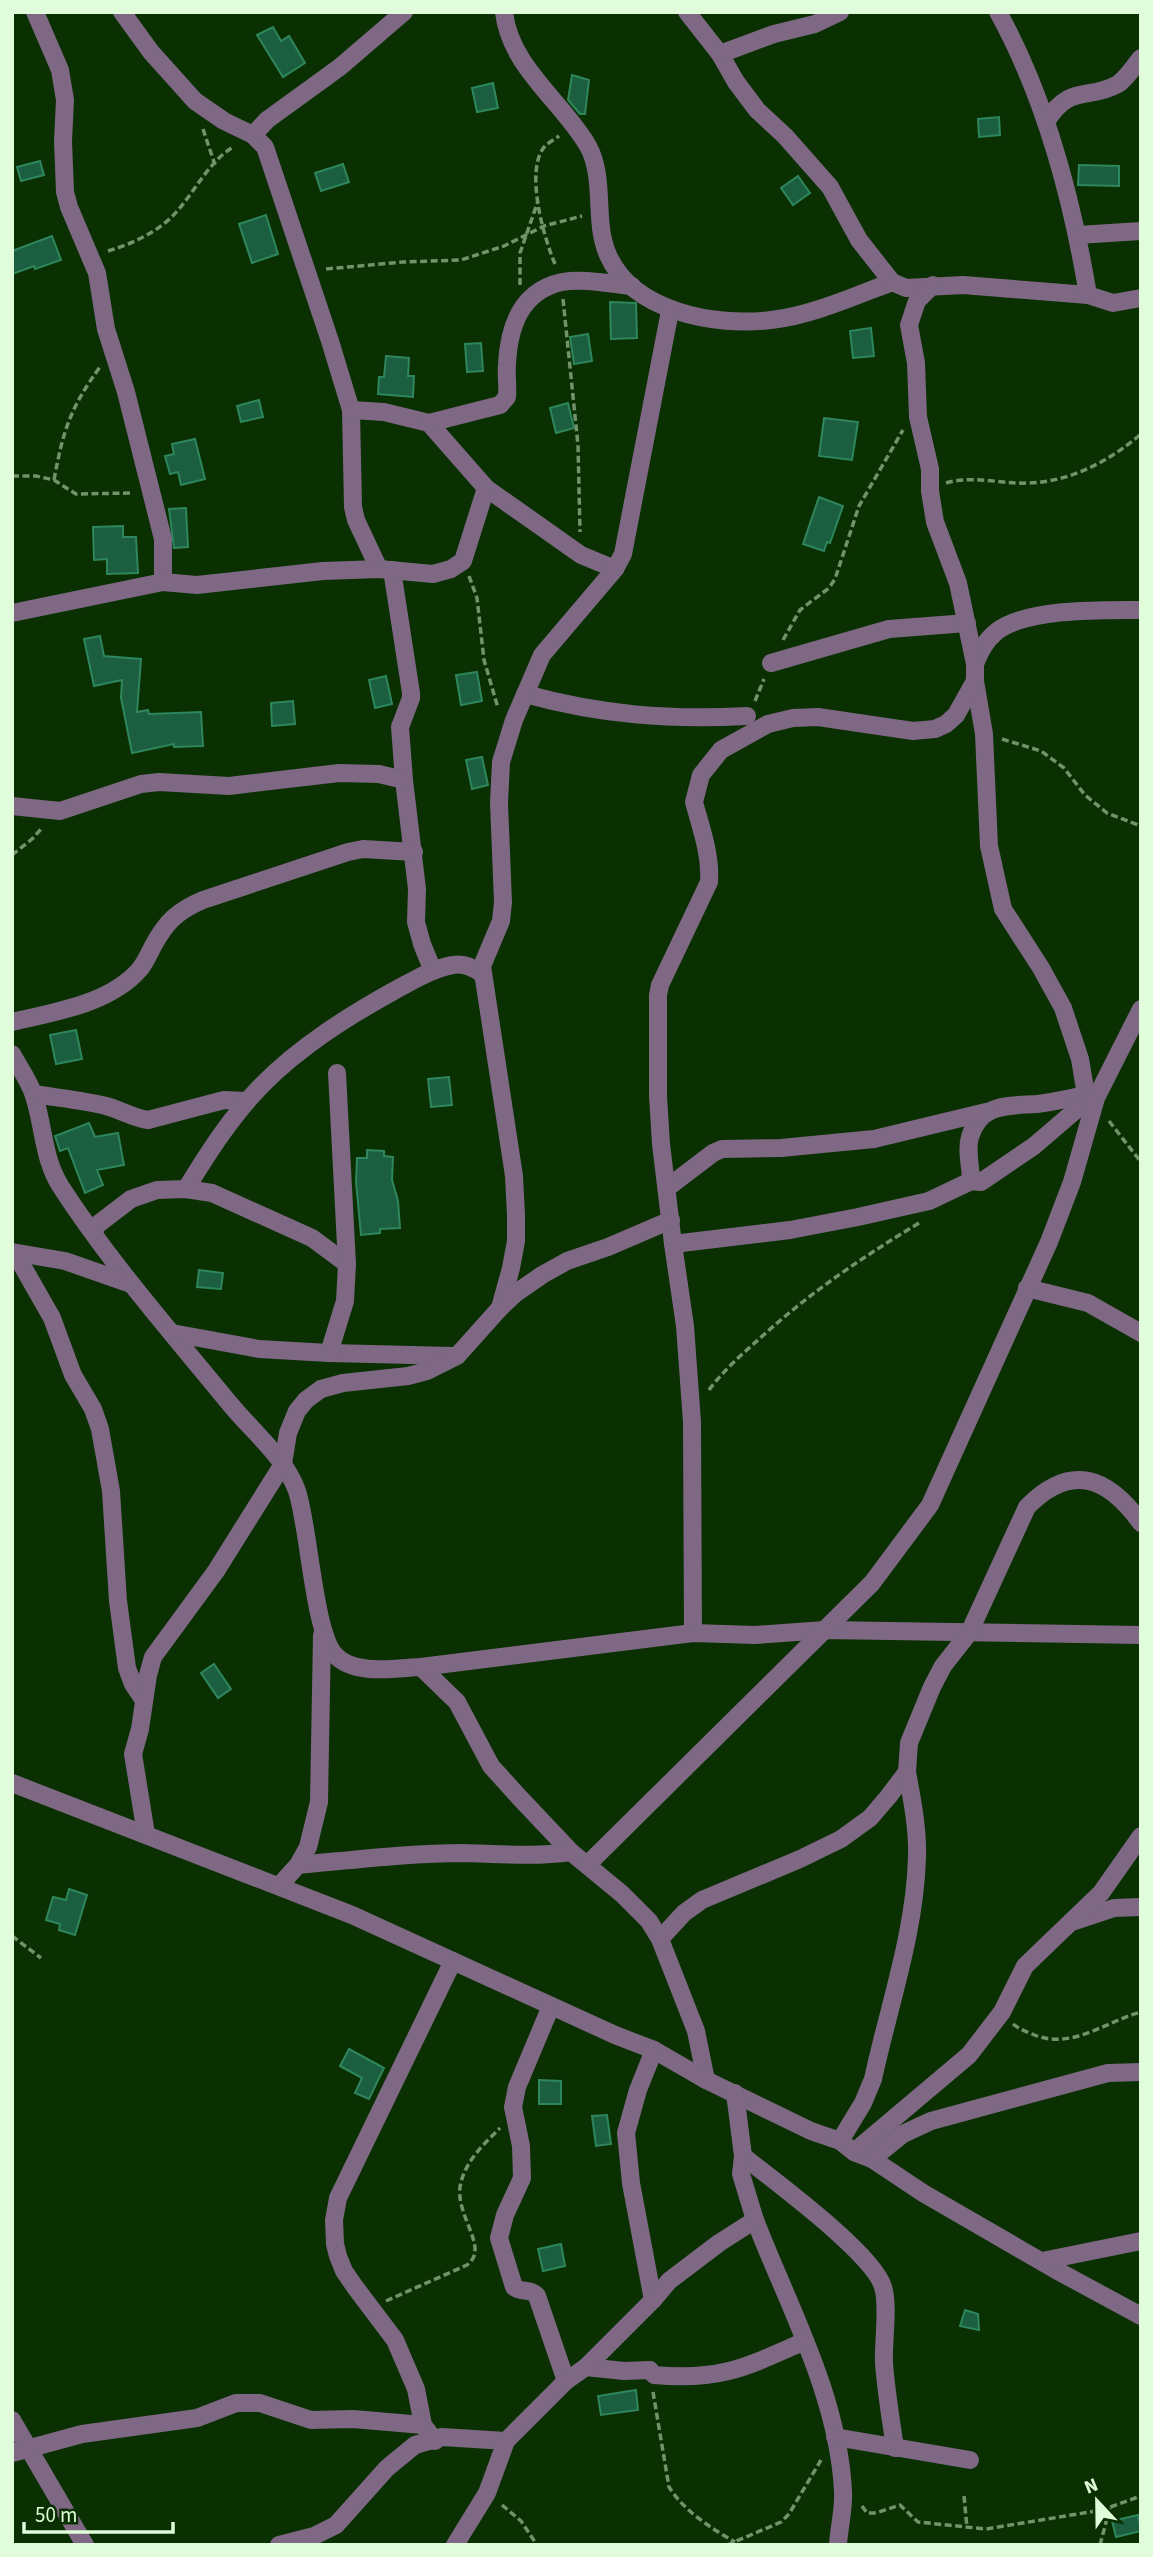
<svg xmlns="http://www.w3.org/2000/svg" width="1153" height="2557" font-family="'Source Sans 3',sans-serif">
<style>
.building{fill:#1c5f40;stroke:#2e865c;stroke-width:2}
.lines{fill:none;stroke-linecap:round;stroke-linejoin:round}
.path{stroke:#729269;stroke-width:3.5;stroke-dasharray:7 3.5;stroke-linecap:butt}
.street{stroke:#7e6883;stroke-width:18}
</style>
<rect width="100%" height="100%" fill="#0a2f00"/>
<g class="building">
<polygon points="273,27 281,41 289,36 305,63 283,77 257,35"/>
<polygon points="572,75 589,80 585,114 580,114 568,100"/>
<polygon points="493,83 498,108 477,112 472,88"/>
<polygon points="999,117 1000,135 979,137 978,119"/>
<polygon points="40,161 44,175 21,181 17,167"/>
<polygon points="343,164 349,182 321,191 315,173"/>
<polygon points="1079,165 1119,166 1119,186 1078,185"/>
<polygon points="798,176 810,193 793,205 781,188"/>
<polygon points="266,215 278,254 252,263 239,224"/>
<polygon points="52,236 61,260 35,269 34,266 12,274 12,251"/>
<polygon points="610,302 636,303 637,338 611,339"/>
<polygon points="871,328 874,356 853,358 850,331"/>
<polygon points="588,334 592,361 574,364 570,337"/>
<polygon points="481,343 483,371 467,372 465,344"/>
<polygon points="386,356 409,358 408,376 414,376 413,397 378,394 379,377 384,377"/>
<polygon points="259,400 263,417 241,422 237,406"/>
<polygon points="568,403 574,428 556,433 550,408"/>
<polygon points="824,418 858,422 852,460 819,456"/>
<polygon points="195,439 205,479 181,485 178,472 170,474 165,456 174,454 172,444"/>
<polygon points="819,497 843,506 830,543 827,542 824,551 803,544"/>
<polygon points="186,508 188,547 174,548 169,509"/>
<polygon points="123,526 123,537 136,537 138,573 107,574 107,559 94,560 93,527"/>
<polygon points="100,636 104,656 141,659 137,712 148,710 149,714 201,712 203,746 174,747 174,744 132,753 121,698 122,680 94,686 84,639"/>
<polygon points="477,672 482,701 461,705 456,675"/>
<polygon points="386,676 392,704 375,708 369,680"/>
<polygon points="293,701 295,724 272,726 271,703"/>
<polygon points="482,757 488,785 472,789 466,760"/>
<polygon points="76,1030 82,1059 56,1064 50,1035"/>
<polygon points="449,1077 452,1105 431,1107 428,1079"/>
<polygon points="89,1123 95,1137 118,1133 124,1165 97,1170 103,1185 85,1193 68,1148 60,1151 55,1136"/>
<polygon points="367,1150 384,1151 384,1156 393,1157 392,1180 398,1201 400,1228 380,1229 380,1233 361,1235 356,1182 357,1158 367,1158"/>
<polygon points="199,1270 223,1273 221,1289 197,1287"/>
<polygon points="214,1664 231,1689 218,1698 201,1673"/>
<polygon points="69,1889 87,1895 75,1935 59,1930 60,1924 46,1920 53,1897 66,1900"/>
<polygon points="349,2049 384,2068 369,2099 355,2093 362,2078 340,2066"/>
<polygon points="539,2080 561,2081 561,2104 539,2104"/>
<polygon points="607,2115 611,2144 596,2146 592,2116"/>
<polygon points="561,2244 565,2266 543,2271 538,2249"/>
<polygon points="965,2310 978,2314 979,2330 960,2326"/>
<polygon points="636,2390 638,2410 601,2415 598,2396"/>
<polygon points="1138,2515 1141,2531 1116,2537 1112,2521"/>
</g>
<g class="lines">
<g class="path">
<polyline points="203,129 215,165"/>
<path d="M 108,251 C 134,243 161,231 179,209 C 196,189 210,161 233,147"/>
<path d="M 555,264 C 544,238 524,170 545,146 C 549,142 555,139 559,136"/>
<polyline points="326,269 403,262 461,260 504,246 544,226 582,216"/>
<polyline points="520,285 520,253 538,201"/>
<polyline points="563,299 578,445 580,532"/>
<polyline points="12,476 36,476 54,480 76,494 132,493"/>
<path d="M 54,480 C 63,431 70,408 100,367"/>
<path d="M 946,483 C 969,476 994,482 1017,483 C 1064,485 1106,464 1141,434"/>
<polyline points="469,576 477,598 484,660 498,708"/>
<polyline points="783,640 800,610 829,588 835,579 859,506 903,430"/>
<polyline points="755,701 764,679"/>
<polyline points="1002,739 1041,751 1064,768 1085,795 1107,813 1141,826"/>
<polyline points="12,855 32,839 42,828"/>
<polyline points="1109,1121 1141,1162"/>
<path d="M 709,1390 C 723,1371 741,1355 758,1340 C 808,1294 861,1258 919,1223"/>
<polyline points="12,1936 41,1958"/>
<path d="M 1013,2024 C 1019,2029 1025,2031 1032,2034 C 1071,2051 1104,2022 1141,2012"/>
<path d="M 386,2301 L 467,2265 C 471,2262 475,2257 475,2251 C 476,2234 457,2210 460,2187 C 464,2162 484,2144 500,2128"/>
<path d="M 653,2392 L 669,2487 C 683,2510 712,2529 735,2542"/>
<polyline points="964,2496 967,2528"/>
<polyline points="502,2505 521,2521 537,2545"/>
<polyline points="862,2506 867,2513 876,2513 900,2505 918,2522 986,2529 1102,2510 1141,2496"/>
<polyline points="727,2545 781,2522 789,2514 821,2460"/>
<polyline points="1100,2545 1110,2507"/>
</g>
<g class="street">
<polyline points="35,12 60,70 65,100 63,141 65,192 69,207 97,273 106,329 126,392 163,539 163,582"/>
<polyline points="122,12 151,52 195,101 224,121 253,135 265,147 330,341 351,410 353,507 356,520 379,569"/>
<path d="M 504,12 C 510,67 562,101 588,146 C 606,179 593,222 608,255 C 633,312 716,327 771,320 C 810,316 855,296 892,282"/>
<polyline points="687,12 720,54 736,82 757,110 785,136 830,187 859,240 892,282 906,288 963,285 1088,295 1113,303 1141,298"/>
<path d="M 998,12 C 1046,99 1072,198 1088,295"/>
<polyline points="720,54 774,34 815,24 840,12"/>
<path d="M 1046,122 C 1070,83 1088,101 1118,84 C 1127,78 1134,66 1141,58"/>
<polyline points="253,135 267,120 340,67 404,12"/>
<polyline points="1078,235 1141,231"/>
<polyline points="351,410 384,412 429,423 486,488 581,555 615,569"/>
<path d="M 429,423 L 500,405 L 507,397 C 508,386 506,375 507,364 C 509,326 521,291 562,282 C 584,278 610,284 632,286"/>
<polyline points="392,570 411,693 411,698 400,727 404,780 417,889 416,922 422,944 433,971"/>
<polyline points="12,613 163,582 197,585 323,571 379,569 433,574 451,569 463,561 486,488"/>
<polyline points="771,663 889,629 967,623"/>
<path d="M 975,664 C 980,652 985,641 996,632 C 1025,608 1104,610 1141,610"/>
<polyline points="975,681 984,734 989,846 1003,909 1041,968 1063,1008 1080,1059 1086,1095"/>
<path d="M 525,694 C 602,715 668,720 747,716"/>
<polyline points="12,806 60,811 141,784 159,782 229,786 339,773 379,774 404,780"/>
<path d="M 12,1022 C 54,1012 110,1004 140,969 C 145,963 149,954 153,946 C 166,922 177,911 203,900 L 348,852 L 363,849 L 414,852"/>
<path d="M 12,1054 C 19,1067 30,1082 34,1096 C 44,1127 43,1159 61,1187 C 111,1264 172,1333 230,1404 C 252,1431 285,1457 297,1491 C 309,1527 314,1633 335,1655 C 354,1676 396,1668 421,1667 L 457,1702 L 491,1766 L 519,1797 L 571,1852 L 622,1894 L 649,1921 L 660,1939 L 696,2031 L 706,2080"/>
<path d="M 34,1094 C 58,1098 83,1100 106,1106 C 121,1110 133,1118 148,1120 L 224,1100 L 247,1101"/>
<path d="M 971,1181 C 971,1168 966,1150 970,1137 C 980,1103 1008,1106 1037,1104 C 1054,1102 1070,1098 1086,1095 L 1087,1101"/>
<polyline points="667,1188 713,1153 722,1149 781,1148 874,1139 986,1112"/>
<path d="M 186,1189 C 208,1153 231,1117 261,1086 C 300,1046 350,1015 399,988 C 416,979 434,968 453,965 C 464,963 473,967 482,974"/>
<polyline points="94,1232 97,1225 131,1199 157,1190 186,1189 212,1193 312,1238 347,1264"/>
<polyline points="673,1244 790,1230 858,1217 929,1201 971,1181 981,1182 1034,1146 1098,1091"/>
<polyline points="12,1252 65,1261 128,1283"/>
<polyline points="15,1253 52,1318 73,1375 93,1409 100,1429 111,1491 118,1601 127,1668 133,1684 143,1699"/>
<polyline points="1027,1288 1088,1303 1141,1333"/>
<polyline points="500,1308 511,1268 516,1241 516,1215 514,1176 482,966 501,921 503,902 499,803 501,762 514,720 542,655 615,569 623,554 670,311"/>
<polyline points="172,1333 259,1349 329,1353 453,1356"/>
<polyline points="329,1353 345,1301 347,1264 337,1073"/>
<path d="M 693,1633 L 692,1422 L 685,1326 L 673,1244 L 661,1144 L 658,1096 L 658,995 L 660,985 L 709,882 C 711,855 701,828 694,802 L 701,775 L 721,750 L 768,724 L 793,718 L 818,717 L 913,731 L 935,729 L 946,724 L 956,715 L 975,681 L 975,664 L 958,583 L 935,522 L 930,491 L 930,469 L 918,417 L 916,363 L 909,325 L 917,301 L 933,285"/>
<polyline points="421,1667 693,1633 755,1635 825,1630 1141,1635"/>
<polyline points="12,1783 352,1915 615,2035 654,2050 706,2080 811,2131 840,2141 854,2152 872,2159 923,2193 1056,2270 1141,2316"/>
<polyline points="146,1834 133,1754 140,1729 148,1675 153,1657 216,1571 283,1464 288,1433 297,1411 306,1400 321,1389 343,1383 408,1376 427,1371 457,1356 500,1308 516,1293 542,1275 567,1261 608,1247 671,1220"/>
<polyline points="588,1864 872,1583 930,1505 1049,1242 1072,1182 1096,1098 1141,1009"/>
<path d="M 298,1865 C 353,1860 409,1853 464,1853 C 500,1854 535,1857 571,1852"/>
<polyline points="279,1886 298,1865 308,1847 319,1802 322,1635"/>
<polyline points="1075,1921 1114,1908 1141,1907"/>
<path d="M 660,1939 L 684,1913 L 702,1900 L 800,1859 L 841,1839 L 870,1818 L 888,1797 L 907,1772 L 909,1743 L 932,1687 L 943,1666 L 969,1633 L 1027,1507 C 1071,1462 1108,1477 1141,1523"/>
<path d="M 551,2006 L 517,2087 L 513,2107 L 521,2146 L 522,2178 L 505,2215 L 499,2238 L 514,2287 C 521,2293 531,2288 537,2296 L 566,2381"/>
<path d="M 840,2141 L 863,2103 L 873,2079 C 889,2005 915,1933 917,1857 C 918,1829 912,1799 907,1772"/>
<polyline points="854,2152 969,2055 1002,2012 1025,1966 1101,1893 1141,1836"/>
<path d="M 743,2156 C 773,2180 874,2254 883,2287 C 889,2306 883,2341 884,2363 C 886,2391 891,2420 895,2448"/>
<polyline points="872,2159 903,2134 931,2121 1108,2073 1141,2072"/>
<path d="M 755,2220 C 789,2308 838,2395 843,2491 C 844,2510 839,2527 838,2545"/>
<polyline points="1042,2261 1141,2241"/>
<polyline points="653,2300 631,2183 626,2133 638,2090 654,2050"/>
<path d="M 586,2367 L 624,2371 L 650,2370 L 654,2375 C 721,2381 746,2367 805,2341"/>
<polyline points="12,2420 85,2545"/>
<polyline points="835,2437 970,2460"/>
<polyline points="435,2441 423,2425 416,2389 395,2340 355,2287 344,2271 338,2256 335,2244 334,2220 338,2198 453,1961"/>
<polyline points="12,2453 82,2434 197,2418 236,2403 260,2403 311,2420 353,2419 423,2425"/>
<polyline points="279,2545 314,2536 336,2525 387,2468 415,2445 442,2437 506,2441"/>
<polyline points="455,2545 487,2493 506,2441 566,2381 586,2367 653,2300 669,2281 719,2243 755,2220 741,2174 743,2156 735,2093"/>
</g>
</g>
<rect width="1153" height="2557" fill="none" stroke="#e1fcda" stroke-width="28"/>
<g transform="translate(1097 2501) rotate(338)" stroke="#0a2f00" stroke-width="5" paint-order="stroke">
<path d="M0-5L12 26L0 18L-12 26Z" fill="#e1fcda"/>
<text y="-10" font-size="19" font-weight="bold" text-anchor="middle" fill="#e1fcda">N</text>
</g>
<path d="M24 2522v10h149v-10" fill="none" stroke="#e1fcda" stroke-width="3.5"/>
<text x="35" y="2522" font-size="21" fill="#e1fcda" stroke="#0a2f00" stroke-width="5" paint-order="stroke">50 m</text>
</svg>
